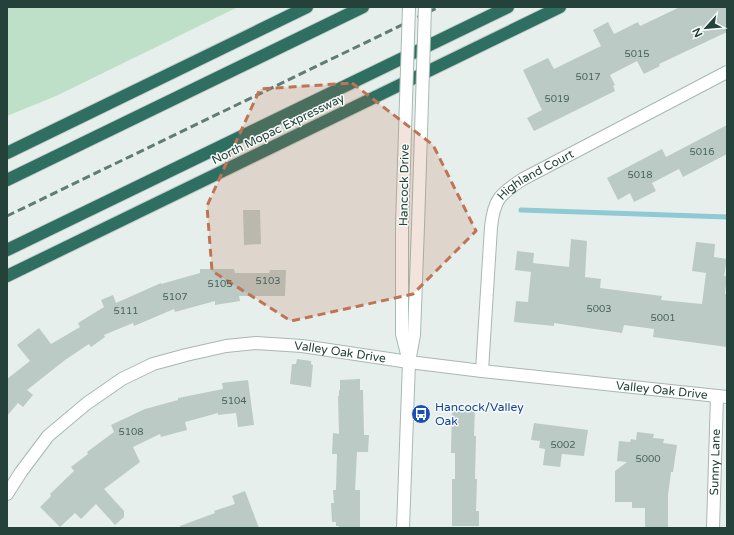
<svg xmlns="http://www.w3.org/2000/svg" width="734" height="535" font-family="'Varela Round',sans-serif">
<style>
.green{fill:#bfe0c8}
.lines{fill:none;stroke-linecap:round;stroke-linejoin:round}
.stream{stroke:#8ec9d4;stroke-width:5}
.building{fill:#bbcac4}
.street-casing{stroke:#a8b8b2;stroke-width:14}
.secondary-casing{stroke:#a4bbb3;stroke-width:14}
.highway-casing{stroke:#c2cac8;stroke-width:14}
.street{stroke:#fff;stroke-width:12}
.secondary{stroke:#fff;stroke-width:12}
.highway{stroke:#2f6f62;stroke-width:12}
.rail{stroke:#5f7d75;stroke-width:3;stroke-dasharray:8 4;stroke-linecap:butt}
.secondary-bridge-casing{stroke:#a4bbb3;stroke-width:14;stroke-linecap:butt}
.secondary-bridge{stroke:#fff;stroke-width:12}
.marked{fill:#c07456;fill-opacity:0.2;stroke:#c07456;stroke-width:3;stroke-dasharray:8 5;stroke-linejoin:round}
.labels{text-anchor:middle;dominant-baseline:central;stroke-width:3;stroke-linejoin:round;paint-order:stroke}
.number-label{font-size:10px;fill:#4a645c}
.street-label{font-size:12px;fill:#24423a;stroke:#f7fbf9}
.transit-label{font-size:12px;fill:#164399;stroke:#f7fbf9;text-anchor:start}
</style>
<rect width="100%" height="100%" fill="#e6efeb"/>
<polygon class="green" points="7,7 238,7 56,96 7,116"/>
<g class="lines">
<polyline class="stream" points="521,210 727,217"/>
</g>
<g class="building">
<polygon points="680,7 727,7 727,32 659,64 660,66 644,74 637,61 610,75 615,85 613,86 615,91 534,131 527,118 542,110 523,70 548,58 554,69 601,46 593,30 608,22 614,34 638,22 640,26"/>
<polygon points="727,125 727,154 683,177 679,169 652,183 656,191 634,202 630,193 618,200 607,178 662,149 666,157"/>
<polygon points="243,210 260,210 261,244 244,245"/>
<polygon points="571,239 587,241 585,277 601,279 600,288 662,296 661,300 702,304 706,273 692,271 696,242 715,244 714,257 727,259 724,276 727,276 725,294 727,294 727,347 653,337 654,329 624,325 622,333 554,323 554,326 514,322 516,301 528,302 531,272 515,270 517,251 534,253 533,263 569,267"/>
<polygon points="200,269 234,269 235,273 269,273 270,270 286,270 285,296 239,296 240,301 215,305 215,301 175,312 174,309 134,326 133,323 104,335 105,337 91,347 89,344 65,360 27,390 33,395 23,407 18,403 7,416 7,379 30,361 17,345 39,328 51,344 80,327 78,323 104,307 101,300 113,295 116,303 161,283 161,284 200,273"/>
<polygon points="297,359 311,361 311,364 313,365 311,387 290,384 292,364 296,364"/>
<polygon points="360,379 360,390 363,390 364,435 369,435 368,452 357,452 355,490 360,490 360,528 339,528 339,526 336,526 336,522 332,522 331,503 334,503 333,490 336,490 337,454 332,454 333,433 339,434 338,396 339,396 339,390 340,390 340,380"/>
<polygon points="248,380 254,425 238,427 236,413 218,415 218,413 185,422 187,430 161,437 160,434 133,447 140,462 104,489 124,511 124,517 115,525 96,504 81,519 75,513 60,527 40,507 51,496 50,494 74,471 71,467 88,454 87,452 114,432 111,425 145,409 178,400 178,398 223,389 222,383"/>
<polygon points="452,406 475,406 474,436 476,436 475,479 477,479 476,511 479,511 479,526 452,526 452,479 455,479 455,453 451,453"/>
<polygon points="534,423 588,430 584,456 562,454 560,467 543,465 545,449 539,448 540,441 531,440"/>
<polygon points="637,432 654,434 653,438 664,439 663,443 677,445 673,472 671,472 668,495 668,528 645,528 645,508 632,508 632,502 615,502 615,471 627,462 617,461 619,441 630,442 631,439 636,440"/>
<polygon points="245,491 259,528 180,528 180,526 215,513 214,511 235,504 232,496"/>
</g>
<g class="lines">
<g class="street-casing">
<g id="street">
<path id="s1" d="M 482,371 L 491,227 C 494,199 500,194 523,179 L 727,72"/>
<path id="s2" d="M 7,494 L 21,472 L 48,436 L 86,404 L 122,379 L 153,364 L 186,355 L 226,346 L 256,343 L 302,346 L 409,362 L 482,371 L 727,397"/>
<path id="s3" d="M 713,528 L 717,396"/>
</g>
</g>
<g class="secondary-casing">
<g id="secondary">
<polyline points="402,225 402,334 408,358"/>
<polyline points="403,528 409,362 414,335 418,226"/>
</g>
</g>
<g class="highway-casing">
<g id="highway">
<polyline points="7,153 307,7"/>
<polyline points="7,180 363,7"/>
<polyline points="7,250 508,7"/>
<polyline points="7,276 560,7"/>
</g>
</g>
<use href="#street" class="street"/>
<use href="#secondary" class="secondary"/>
<use href="#highway" class="highway"/>
<polyline class="rail" points="7,216 439,7"/>
<g class="secondary-bridge-casing">
<g id="secondary-bridge">
<polyline points="402,225 409,7"/>
<polyline points="418,226 425,7"/>
</g>
</g>
<use href="#secondary-bridge" class="secondary-bridge"/>
</g>
<path class="marked" d="M 352,83 L 433,145 L 476,231 L 413,294 L 291,321 L 212,271 L 207,206 L 260,89 Z"/>
<defs>
<g id="bus-disc" transform="scale(1)"><circle r="9.5" fill="#1a4fb4" stroke="#f7fbf9"/><path d="M-5-6H5V4H4V6H2V4H-2V6H-4V4H-5ZM-3.5-4V0h7V-4ZM-3.5 1.2v1.5H-2V1.2ZM2 1.2v1.5H3.5V1.2Z" fill="#fff"/></g>
</defs>
<g fill-rule="evenodd">
<use href="#bus-disc" x="421" y="414"/>
</g>
<g class="labels">
<g class="number-label">
<text x="637" y="54">5015</text>
<text x="588" y="77">5017</text>
<text x="557" y="99">5019</text>
<text x="702" y="152">5016</text>
<text x="640" y="175">5018</text>
<text x="268" y="281">5103</text>
<text x="220" y="284">5105</text>
<text x="175" y="297">5107</text>
<text x="599" y="309">5003</text>
<text x="126" y="311">5111</text>
<text x="663" y="318">5001</text>
<text x="234" y="401">5104</text>
<text x="131" y="432">5108</text>
<text x="563" y="445">5002</text>
<text x="648" y="459">5000</text>
</g>
<g class="street-label">
<text transform="translate(278 129) rotate(-26)">North Mopac Expressway</text>
<text stroke="none"><textPath href="#s1" startOffset="218">Highland Court</textPath></text>
<text transform="translate(404 185) rotate(-89)">Hancock Drive</text>
<text stroke="none"><textPath href="#s2" startOffset="389">Valley Oak Drive</textPath></text>
<text stroke="none"><textPath href="#s2" startOffset="713">Valley Oak Drive</textPath></text>
<text stroke="none"><textPath href="#s3" startOffset="66">Sunny Lane</textPath></text>
</g>
<g class="transit-label">
<text x="435" y="407">Hancock/Valley<tspan x="435" dy="14">Oak</tspan></text>
</g>
</g>
<rect width="734" height="535" fill="none" stroke="#24423a" stroke-width="16"/>
<g transform="translate(706 28) rotate(243)" stroke="#f7fbf9" stroke-width="3" paint-order="stroke">
<path d="M0-3L7 15L0 10L-7 15Z" fill="#24423a"/>
<text y="-6" font-size="11" font-weight="bold" text-anchor="middle" fill="#24423a">N</text>
</g>
</svg>
